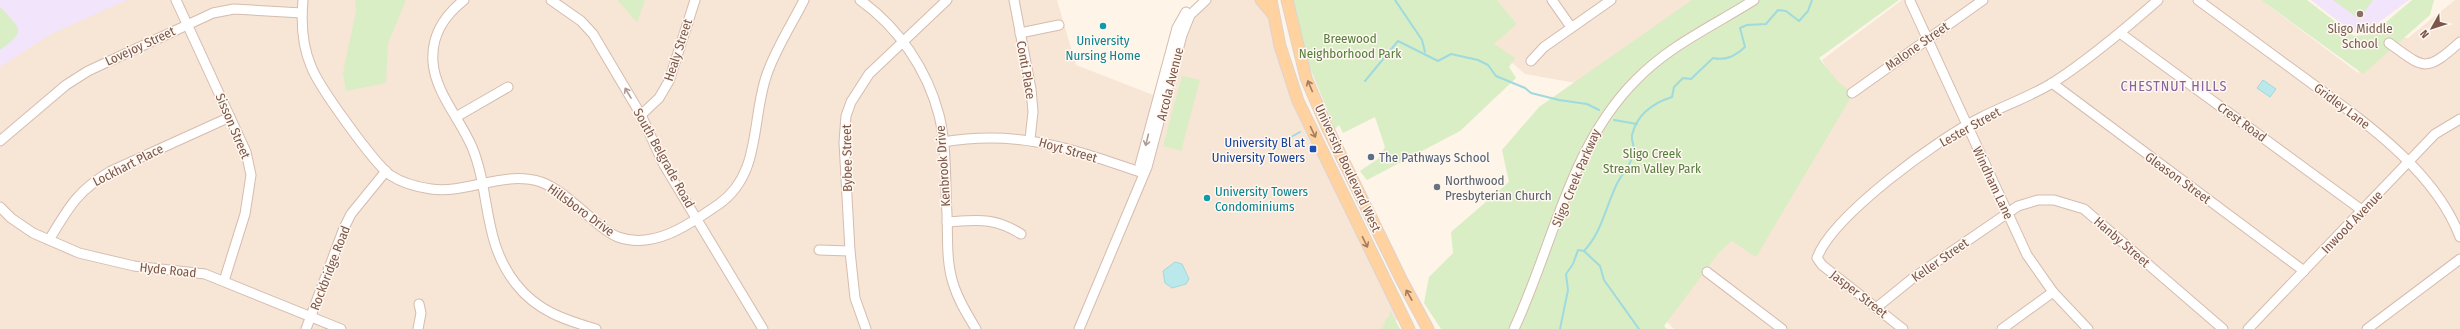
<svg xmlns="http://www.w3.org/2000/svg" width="2460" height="329" font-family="'Fira Sans Condensed',sans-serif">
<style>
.residential{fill:#f7e5d6}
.education{fill:#f1e4fb}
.green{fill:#d9eec4}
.water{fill:#bae8eb;stroke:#9fdade}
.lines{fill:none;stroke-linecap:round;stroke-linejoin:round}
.stream{stroke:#9fdade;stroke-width:2}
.minor-casing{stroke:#d5bcaf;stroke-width:11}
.major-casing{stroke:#ddd3cf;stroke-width:13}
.minor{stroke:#fff;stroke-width:9}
.major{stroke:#ffd29f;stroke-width:11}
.oneway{stroke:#a37b62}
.oneway2{stroke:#b09a91}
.education-dot{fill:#8d6e63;stroke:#fff8f1;stroke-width:1.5}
.culture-dot{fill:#0f9aa8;stroke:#fff8f1;stroke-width:1.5}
.transit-dot{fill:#1a4fb4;stroke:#fff8f1;stroke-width:1.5}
.service-dot{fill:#5c6f8a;stroke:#fff8f1;stroke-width:1.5}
.worship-dot{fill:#6b7280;stroke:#fff8f1;stroke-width:1.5}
.labels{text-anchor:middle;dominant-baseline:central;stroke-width:3;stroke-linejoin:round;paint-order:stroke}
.education-label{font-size:13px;fill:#785e54;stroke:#fff8f1}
.park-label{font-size:13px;fill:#557d3c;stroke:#fff8f1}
.culture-label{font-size:13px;fill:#0d838f;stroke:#fff8f1}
.street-label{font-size:13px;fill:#7c5648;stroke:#fff8f1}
.transit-label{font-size:13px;fill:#164399;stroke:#fff8f1;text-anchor:end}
.service-label{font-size:13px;fill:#4e5e75;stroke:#fff8f1;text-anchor:start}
.worship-label{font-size:13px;fill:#5b616d;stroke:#fff8f1;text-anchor:start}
.neighbourhood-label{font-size:14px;letter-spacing:1px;fill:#86649f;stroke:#fff8f1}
</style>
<rect width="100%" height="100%" fill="#fef4e8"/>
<g class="residential">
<polygon points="0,0 1057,0 1076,65 1166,100 1182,35 1206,0 1271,0 1298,101 1399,311 1394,329 0,329"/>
<polygon points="1497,0 1693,0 1576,83 1525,74 1492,45 1517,24"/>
<polygon points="1902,0 2261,0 2358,73 2388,38 2408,38 2455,0 2460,0 2460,329 1674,329 1662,317 1845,97 1822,60"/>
</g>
<g class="education">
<polygon points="0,0 127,0 51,34 0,67"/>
<polygon points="2311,0 2409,0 2371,28 2359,34 2347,28"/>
</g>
<g class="green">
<polygon points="355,0 406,0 388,43 386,83 346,91 343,73 356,11"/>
<polygon points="617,0 645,0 637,22"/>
<polygon points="1293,0 1497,0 1517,24 1494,44 1515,58 1509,67 1516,78 1460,131 1367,180 1360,171 1379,158 1385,147 1375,117 1343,133 1339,125 1335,129 1308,63"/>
<polygon points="1692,0 1899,0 1819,58 1839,83 1848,89 1847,92 1851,97 1756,257 1732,241 1720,251 1664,326 1667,329 1441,329 1424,303 1429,277 1453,253 1451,232 1509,182 1502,150 1539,107"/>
<polygon points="2261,0 2307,0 2354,36 2372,34 2412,0 2434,0 2430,15 2363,74"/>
<polygon points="2333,0 2373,0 2359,19"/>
<path d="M 0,7 C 20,29 28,30 0,50 Z"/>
<polygon points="1182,76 1200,80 1181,151 1163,146"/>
<polygon points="1390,310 1400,329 1382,329 1387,317 1389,318"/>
</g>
<g class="water">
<polygon points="2263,80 2276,89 2270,97 2257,88"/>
<polygon points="1175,262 1182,264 1189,279 1186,284 1172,288 1165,283 1163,271"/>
</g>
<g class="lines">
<g class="stream">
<polyline points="1395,0 1422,40 1425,52"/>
<polyline points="1365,81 1398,41 1438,61 1451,54 1478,60 1488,65 1496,76 1525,88 1531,93 1559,100 1587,104 1599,110"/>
<polyline points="1614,120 1637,124"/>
<polyline points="1291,137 1300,132"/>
<polyline points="1584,251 1600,266 1604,280 1639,329"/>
<path d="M 1560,329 L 1568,290 L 1566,274 L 1573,264 L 1578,250 L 1584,251 C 1601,233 1605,210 1615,188 C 1619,177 1631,165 1634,153 C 1635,147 1631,141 1632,135 C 1637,114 1653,103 1672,97 L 1674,87 L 1683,78 L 1691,79 L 1713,58 C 1726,61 1735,56 1745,47 L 1740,28 L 1747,25 L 1766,24 L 1778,10 L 1786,11 L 1799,21 L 1808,11 L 1812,0"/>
</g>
<g class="minor-casing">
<g id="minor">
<polyline points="176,0 246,152 251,175 245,214 224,281"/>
<path d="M 303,0 C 301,22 302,45 311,66 C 318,86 374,163 390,175 C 402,183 417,187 431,189 C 468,194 503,170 541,182 C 557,188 570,200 583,211 C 594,220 605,232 618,237 C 654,250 690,224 719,204 C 762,174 751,118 767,74 C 776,48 792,24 804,0"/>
<path d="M 464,0 C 444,16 431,35 433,62 C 435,92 460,119 472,147 C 491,193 482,241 516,284 C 537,311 565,320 596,329"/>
<polyline points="551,0 581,21 593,34 641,115 664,165 763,329"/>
<path d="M 860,0 C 898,27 927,69 939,115 C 947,147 945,182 947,214 C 948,237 946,261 953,283 C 958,300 967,314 976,329"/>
<polyline points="1014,0 1031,89 1033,112 1030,139"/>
<polyline points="1552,0 1571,27"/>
<path d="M 2198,0 C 2233,26 2268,51 2303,77 C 2360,119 2434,168 2460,237"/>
<polyline points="1910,1 2027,255 2053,292 2088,329"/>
<polyline points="1020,33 1059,25"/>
<polyline points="2120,33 2363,211"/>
<path d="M 2389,43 C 2425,69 2425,73 2460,42"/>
<polyline points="1531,61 1544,47 1611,0"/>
<polyline points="2052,83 2304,271"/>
<polyline points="1852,93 1983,0"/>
<polyline points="641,115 659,98 669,81 695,0"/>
<polyline points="456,117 508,87"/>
<polyline points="0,141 66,85 88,71 213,13 234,9 302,13"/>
<path d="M 943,142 C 1020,129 1072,149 1143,173"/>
<polyline points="1143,173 1140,165 1177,28 1186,12"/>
<polyline points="0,207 11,218 33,233 79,253 134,266 205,274 341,329"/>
<path d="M 947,222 C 978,220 994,217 1021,234"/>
<path d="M 49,240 C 69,207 77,191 111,171 L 230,117"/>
<polyline points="819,250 850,251"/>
<polyline points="1707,272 1782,329"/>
<polyline points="1876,308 1913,278 2018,206 2038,200 2054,200 2084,209 2223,329"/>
<polyline points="306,329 344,228 351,214 386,171"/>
<polyline points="418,329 421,313 419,304"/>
<polyline points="866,329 855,298 850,251 844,142 846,116 851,102 869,74 947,0"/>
<polyline points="1079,329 1147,167 1182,35 1190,15 1206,0"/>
<path d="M 1514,329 C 1553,246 1569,147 1636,80 C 1670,45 1713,26 1754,0"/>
<path d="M 1903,329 L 1822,265 L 1817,258 C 1832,216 1939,138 1980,118 C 2005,105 2030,97 2054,82 C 2091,58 2125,29 2158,0"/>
<polyline points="2002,329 2053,292"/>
<polyline points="2248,329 2435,134 2460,119"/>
<polyline points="2367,329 2460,259"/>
</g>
</g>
<g class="major-casing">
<g id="major">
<polyline points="1261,0 1273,14"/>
<polyline points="1271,0 1280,46 1298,101 1409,329"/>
<polyline points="1287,0 1306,78 1327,127 1401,279 1428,329"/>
</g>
</g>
<use href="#minor" class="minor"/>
<use href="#major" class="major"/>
</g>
<defs><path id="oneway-shaft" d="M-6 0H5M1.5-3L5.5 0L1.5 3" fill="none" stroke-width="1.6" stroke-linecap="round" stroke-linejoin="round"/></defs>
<g class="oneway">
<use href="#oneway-shaft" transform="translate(1310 86) rotate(-113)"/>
<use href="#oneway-shaft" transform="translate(1313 132) rotate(65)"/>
<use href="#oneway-shaft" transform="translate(1365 242) rotate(64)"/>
<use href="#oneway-shaft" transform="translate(1409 295) rotate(-119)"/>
</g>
<g class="oneway2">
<use href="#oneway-shaft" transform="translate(628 93) rotate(-121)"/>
<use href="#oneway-shaft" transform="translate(1147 140) rotate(104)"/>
</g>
<circle class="education-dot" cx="2360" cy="14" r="4"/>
<g class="culture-dot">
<circle cx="1103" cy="26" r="4"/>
<circle cx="1207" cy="198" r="4"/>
</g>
<rect class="transit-dot" x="1309" y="145" width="8" height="8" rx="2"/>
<circle class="service-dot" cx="1371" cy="157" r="4"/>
<circle class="worship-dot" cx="1437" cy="187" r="4"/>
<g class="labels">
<g class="education-label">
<text x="2360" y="28">Sligo Middle<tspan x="2360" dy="15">School</tspan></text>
</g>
<g class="park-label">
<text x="1350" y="38">Breewood<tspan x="1350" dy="15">Neighborhood Park</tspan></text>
<text x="1652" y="153">Sligo Creek<tspan x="1652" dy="15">Stream Valley Park</tspan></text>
</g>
<g class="culture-label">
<text x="1103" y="40">University<tspan x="1103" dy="15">Nursing Home</tspan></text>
<text x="1215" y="191" text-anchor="start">University Towers<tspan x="1215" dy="15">Condominiums</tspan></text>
</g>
<g class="street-label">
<text transform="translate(140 46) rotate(-25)">Lovejoy Street</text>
<text transform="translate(1917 46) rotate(-35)">Malone Street</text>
<text transform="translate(678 50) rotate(-72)">Healy Street</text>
<text transform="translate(1026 70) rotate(80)">Conti Place</text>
<text transform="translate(1170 84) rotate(-76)">Arcola Avenue</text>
<text transform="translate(2342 106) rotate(37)">Gridley Lane</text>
<text transform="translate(2242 122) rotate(36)">Crest Road</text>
<text transform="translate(233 126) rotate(67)">Sisson Street</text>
<text transform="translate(1970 127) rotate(-29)">Lester Street</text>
<text transform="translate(1068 150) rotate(16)">Hoyt Street</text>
<text transform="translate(664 158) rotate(61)">South Belgrade Road</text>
<text transform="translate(847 158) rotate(-91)">Bybee Street</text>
<text transform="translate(128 165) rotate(-27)">Lockhart Place</text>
<text transform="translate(943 166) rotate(-94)">Kenbrook Drive</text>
<text transform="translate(1348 168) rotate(65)">University Boulevard West</text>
<text transform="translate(1576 178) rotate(-67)">Sligo Creek Parkway</text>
<text transform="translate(2178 178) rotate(36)">Gleason Street</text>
<text transform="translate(1993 183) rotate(65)">Windham Lane</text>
<text transform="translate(581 210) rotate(36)">Hillsboro Drive</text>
<text transform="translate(2352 222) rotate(-46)">Inwood Avenue</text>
<text transform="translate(2122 242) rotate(41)">Hanby Street</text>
<text transform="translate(1940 260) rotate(-35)">Keller Street</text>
<text transform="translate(330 268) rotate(-69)">Rockbridge Road</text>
<text transform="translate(168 270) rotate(6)">Hyde Road</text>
<text transform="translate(1859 294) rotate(38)">Jasper Street</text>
</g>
<g class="transit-label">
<text x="1305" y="142">University Bl at<tspan x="1305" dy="15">University Towers</tspan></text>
</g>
<g class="service-label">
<text x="1379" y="157">The Pathways School</text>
</g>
<g class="worship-label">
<text x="1445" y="180">Northwood<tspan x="1445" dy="15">Presbyterian Church</tspan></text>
</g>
<g class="neighbourhood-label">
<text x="2174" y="86">CHESTNUT HILLS</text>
</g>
</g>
<g transform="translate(2432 28) rotate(231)" stroke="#fff8f1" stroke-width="3" paint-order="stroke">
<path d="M0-3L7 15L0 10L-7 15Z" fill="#7c5648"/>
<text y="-6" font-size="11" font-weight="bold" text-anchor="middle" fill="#7c5648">N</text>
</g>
</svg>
